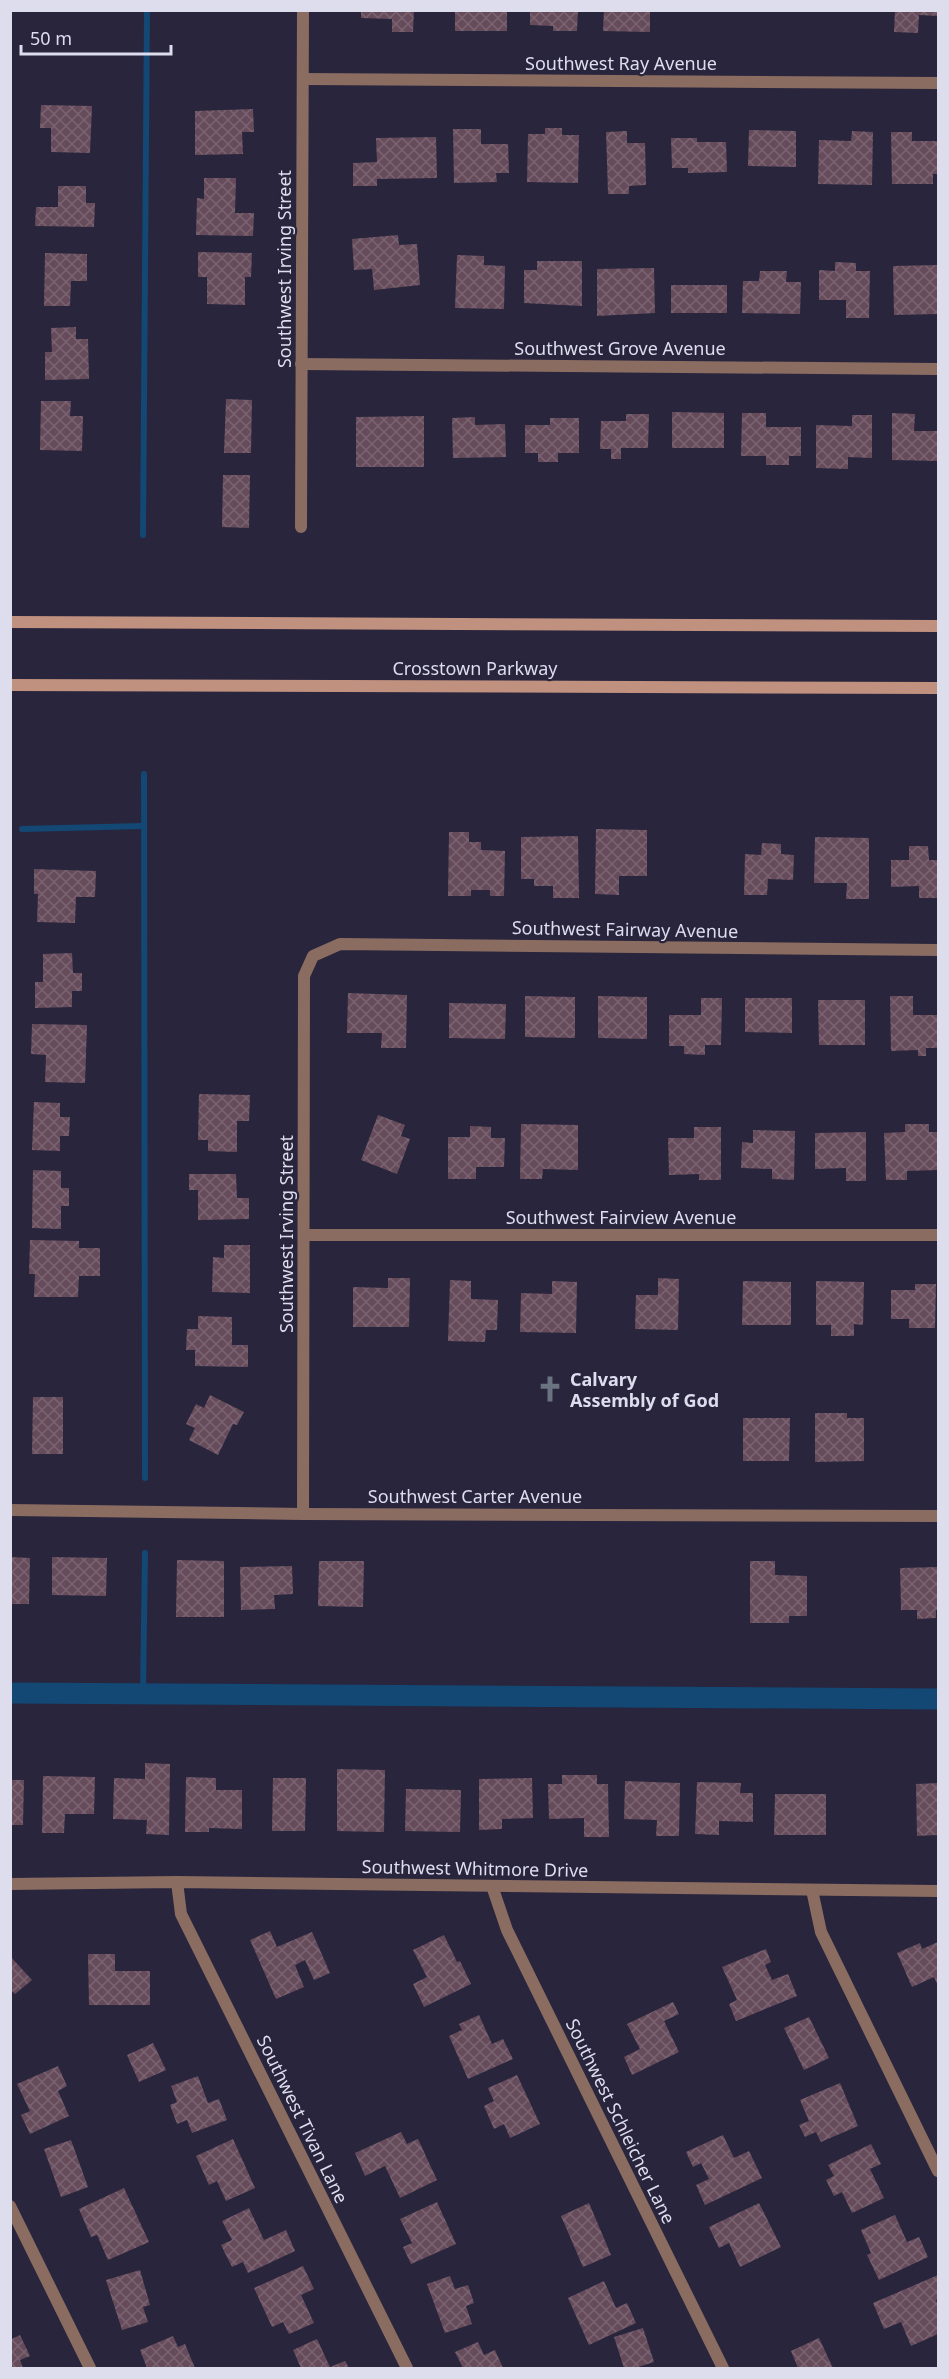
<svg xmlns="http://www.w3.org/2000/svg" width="949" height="2379" font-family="'Noto Sans',sans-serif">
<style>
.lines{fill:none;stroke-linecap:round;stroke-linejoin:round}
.stream{stroke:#134774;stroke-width:6}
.canal{stroke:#134774;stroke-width:21}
.building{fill:url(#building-cross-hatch)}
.street{stroke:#8a6c61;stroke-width:12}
.secondary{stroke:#c1917f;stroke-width:12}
.labels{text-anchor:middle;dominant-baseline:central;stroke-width:4.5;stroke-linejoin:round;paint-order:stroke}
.street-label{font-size:18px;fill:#dedded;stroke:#28253d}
.poi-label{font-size:18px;font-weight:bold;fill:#dedded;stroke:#28253d;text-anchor:start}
</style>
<defs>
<pattern id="building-cross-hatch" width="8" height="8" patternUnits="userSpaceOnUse" patternTransform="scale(1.5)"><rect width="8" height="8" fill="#664b5a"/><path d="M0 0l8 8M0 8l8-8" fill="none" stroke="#7b6472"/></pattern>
</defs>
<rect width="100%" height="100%" fill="#28253d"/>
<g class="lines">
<g class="stream">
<polyline points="143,535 147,10"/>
<polyline points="144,774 145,1478"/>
<polyline points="22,829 143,826"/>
<polyline points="143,1694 145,1553"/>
</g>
<polyline class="canal" points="10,1693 938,1699"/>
</g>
<g class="building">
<polygon points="361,10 414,10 413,32 392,32 392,19 361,18"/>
<rect x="455" y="10" width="52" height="21"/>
<polygon points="530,10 578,10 577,31 553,31 553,26 530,25"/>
<polygon points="604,10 650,10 650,32 603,31"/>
<polygon points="895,10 938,10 938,16 919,15 918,33 894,32"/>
<polygon points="41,105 92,106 90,153 51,152 51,128 40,128"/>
<polygon points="253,109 254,132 242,132 243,154 195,155 195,111"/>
<polygon points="545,128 562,128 562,135 579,135 578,183 527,182 528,134 545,134"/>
<polygon points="453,129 481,129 481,144 508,144 509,173 496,173 497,182 454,183"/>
<polygon points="749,130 796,131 796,167 748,166"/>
<polygon points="627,131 627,143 645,143 646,185 629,186 629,194 608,194 606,132"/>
<polygon points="852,131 873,132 872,185 818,184 819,140 851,141"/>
<polygon points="891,132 912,132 912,141 938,141 938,174 933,174 933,184 892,184"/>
<polygon points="436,137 437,178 377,179 377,186 353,186 353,163 377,162 376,138"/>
<polygon points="671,138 697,138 697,142 726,142 727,172 688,173 688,168 672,168"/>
<polygon points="204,178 236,178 235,213 254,213 253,236 196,235 197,198 204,199"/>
<polygon points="58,186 86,186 86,203 95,203 94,227 35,226 36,207 58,207"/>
<polygon points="398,235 399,245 417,244 420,285 374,290 372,269 354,270 352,239"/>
<polygon points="198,252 252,253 251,277 245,277 245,305 207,304 207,277 198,277"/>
<polygon points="45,253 87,254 87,281 71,281 70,306 44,306"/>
<polygon points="457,255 484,256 484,265 505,266 504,309 455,308"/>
<polygon points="537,261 582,261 582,306 524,303 524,270 537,270"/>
<polygon points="835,262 856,263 856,271 870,271 869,318 846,318 846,300 819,300 819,270 835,271"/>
<polygon points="938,265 938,314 894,315 893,266"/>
<polygon points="654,268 655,313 597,316 597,269"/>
<polygon points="760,271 787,271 786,282 801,282 800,314 742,313 743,281 759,281"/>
<rect x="671" y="285" width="56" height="28"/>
<polygon points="76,327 76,339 88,339 89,379 45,380 45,352 52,352 51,328"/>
<polygon points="226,399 252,400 251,453 224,453"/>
<polygon points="41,401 71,401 70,416 83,416 82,451 40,450"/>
<polygon points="672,412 724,413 724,448 672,448"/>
<polygon points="742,413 766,413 766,427 801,427 801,456 789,456 789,465 766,465 766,456 741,456"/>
<polygon points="892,413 915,414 914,431 938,431 938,461 892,460"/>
<polygon points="626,414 649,414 648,448 621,448 621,459 611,459 611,449 600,449 601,421 626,421"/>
<polygon points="852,415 872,415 872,458 848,457 848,469 816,468 816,425 852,426"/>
<polygon points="424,416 424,467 356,467 356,417"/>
<polygon points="475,417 475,425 505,424 506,457 453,458 452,418"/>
<polygon points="550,418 579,418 579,453 558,453 558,462 538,462 538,453 525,453 525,425 550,425"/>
<polygon points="223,475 250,475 249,528 222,527"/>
<polygon points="596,829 647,830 647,876 619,876 619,895 595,894"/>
<polygon points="449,832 469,832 469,842 481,842 481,850 505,851 504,896 490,896 490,890 471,890 471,896 448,896"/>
<polygon points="578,836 579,898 553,898 553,886 534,886 534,879 521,879 521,837"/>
<polygon points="815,837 869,838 869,899 846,899 847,883 814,883"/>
<polygon points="762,843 781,844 781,854 794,855 793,880 768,879 767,895 744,895 745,854 761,855"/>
<polygon points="909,846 928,846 929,860 938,860 938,898 919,898 919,886 891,887 891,860 909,860"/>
<polygon points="34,869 96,871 95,897 76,897 75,923 37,922 38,894 34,894"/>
<polygon points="72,953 73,973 82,973 82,991 72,991 72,1007 35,1008 35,982 43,982 43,954"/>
<polygon points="348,993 407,995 406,1048 381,1048 382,1033 347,1033"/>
<polygon points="525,996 575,997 575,1038 525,1037"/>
<polygon points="598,996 647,997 647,1039 598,1038"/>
<polygon points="890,996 913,996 913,1015 938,1015 938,1048 926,1048 926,1056 918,1056 918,1050 891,1051"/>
<polygon points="701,998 722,998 721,1045 705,1045 705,1055 684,1054 684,1046 669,1046 669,1015 701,1015"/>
<polygon points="745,998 792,998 792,1033 745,1032"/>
<polygon points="818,1000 865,1000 865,1045 819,1045"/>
<polygon points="449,1003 506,1004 505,1039 449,1038"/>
<polygon points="32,1024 87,1025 85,1083 45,1082 46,1055 31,1054"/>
<polygon points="199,1094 250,1095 249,1121 237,1121 237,1152 208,1151 208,1140 198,1140"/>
<polygon points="34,1102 60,1103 60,1117 70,1117 69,1136 60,1136 60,1151 32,1150"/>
<polygon points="378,1115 405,1125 401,1136 410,1139 397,1174 361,1160"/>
<polygon points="521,1124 578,1125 578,1170 543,1169 542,1179 520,1179"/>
<polygon points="905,1124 929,1124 929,1132 938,1132 938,1170 907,1171 907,1180 886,1180 884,1133 905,1132"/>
<polygon points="470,1126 491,1127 491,1138 505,1138 504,1167 476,1167 476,1179 448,1179 448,1137 470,1137"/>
<polygon points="694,1127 721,1127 721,1180 699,1180 699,1174 669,1175 668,1138 694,1138"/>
<polygon points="753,1130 795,1131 794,1180 772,1179 772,1169 741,1168 742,1142 753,1143"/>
<polygon points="866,1132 866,1181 846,1181 846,1168 815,1169 815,1133"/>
<polygon points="33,1170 61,1171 61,1188 69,1188 69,1206 61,1206 61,1229 32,1228"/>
<polygon points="189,1174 236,1174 237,1198 249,1198 249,1219 198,1220 198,1190 189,1190"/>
<polygon points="30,1240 79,1241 79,1248 100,1248 100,1276 79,1276 78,1297 34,1297 35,1274 29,1274"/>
<polygon points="224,1245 250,1245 250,1293 212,1292 213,1257 224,1258"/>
<polygon points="388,1278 410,1278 409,1327 353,1327 353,1287 388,1288"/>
<polygon points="658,1278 679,1279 678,1330 635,1329 636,1295 658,1295"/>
<polygon points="450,1280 471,1281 471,1299 498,1300 497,1330 486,1330 485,1342 448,1341"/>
<polygon points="552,1281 577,1282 576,1333 520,1332 521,1293 552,1294"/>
<polygon points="743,1281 791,1282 791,1325 742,1325"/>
<polygon points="816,1281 864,1282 863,1325 854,1324 854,1336 831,1336 831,1325 816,1325"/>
<polygon points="915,1284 936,1284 935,1328 909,1328 909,1319 891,1319 891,1290 915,1290"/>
<polygon points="198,1316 232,1317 232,1345 248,1345 248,1367 195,1366 195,1350 186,1350 187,1329 198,1329"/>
<polygon points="210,1395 244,1412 237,1425 233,1424 218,1455 189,1440 195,1428 186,1424 196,1404 204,1408"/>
<polygon points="33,1397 63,1397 63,1454 32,1454"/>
<polygon points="815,1413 847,1413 847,1418 864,1418 864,1461 815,1462"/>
<polygon points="743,1418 790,1418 789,1461 743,1461"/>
<polygon points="10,1557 30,1558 29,1604 10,1604"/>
<polygon points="52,1557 107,1558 106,1596 52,1595"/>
<polygon points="177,1560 224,1561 224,1617 176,1617"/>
<polygon points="319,1561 364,1561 363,1607 318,1606"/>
<polygon points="750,1561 775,1561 775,1575 807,1576 807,1616 789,1616 789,1623 750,1623"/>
<polygon points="292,1566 293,1594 274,1595 275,1609 241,1610 240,1567"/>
<polygon points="938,1567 938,1610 936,1610 936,1618 917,1619 917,1610 901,1610 900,1568"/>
<polygon points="145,1763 170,1764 169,1835 146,1834 147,1820 113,1819 114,1778 145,1779"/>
<polygon points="337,1769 385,1770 384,1832 337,1831"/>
<polygon points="562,1775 597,1775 597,1784 608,1784 609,1837 584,1837 584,1818 549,1819 548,1784 562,1784"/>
<polygon points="43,1776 95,1777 94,1814 65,1814 64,1833 42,1833"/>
<polygon points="186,1777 216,1778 216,1790 242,1790 242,1829 209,1828 209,1832 185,1832"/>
<polygon points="273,1778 306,1778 305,1831 272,1831"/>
<polygon points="532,1778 533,1818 502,1819 502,1829 479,1830 479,1779"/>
<polygon points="10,1780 24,1780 23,1825 10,1825"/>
<polygon points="625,1781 680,1783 679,1836 656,1836 657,1820 624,1819"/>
<polygon points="697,1782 741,1783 740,1793 753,1793 753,1822 719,1821 719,1835 695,1834"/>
<polygon points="938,1783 938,1835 917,1836 916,1784"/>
<polygon points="406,1789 461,1790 460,1832 405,1831"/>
<polygon points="775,1794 826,1794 826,1835 774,1835"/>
<polygon points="270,1931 277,1947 312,1932 330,1973 314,1980 305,1960 295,1965 304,1987 276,1999 250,1940"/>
<polygon points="444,1935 457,1962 460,1961 471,1984 424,2007 413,1984 427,1977 413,1950"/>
<polygon points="938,1942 938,1986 934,1977 912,1987 897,1953 920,1943 922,1949"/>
<polygon points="766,1949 771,1962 765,1965 772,1980 788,1974 797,1996 736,2021 729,2004 737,2000 722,1967"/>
<polygon points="88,1954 115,1954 115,1971 150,1971 150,2005 89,2005"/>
<polygon points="10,1956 32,1980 15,1994 10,1989"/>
<polygon points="673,2002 679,2014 664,2021 679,2052 632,2075 624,2057 640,2049 627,2024"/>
<polygon points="479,2015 492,2044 503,2039 513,2059 468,2079 449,2036 462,2030 459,2024"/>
<polygon points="809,2017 829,2058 804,2070 784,2028"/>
<polygon points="153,2043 166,2070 139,2082 127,2055"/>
<polygon points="58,2066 67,2086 58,2091 69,2116 30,2134 21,2115 30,2111 17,2084"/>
<polygon points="517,2075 540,2124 510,2138 504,2124 494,2129 484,2106 494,2101 488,2088"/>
<polygon points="198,2076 208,2103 219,2099 227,2120 192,2133 187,2120 177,2124 170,2105 177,2102 171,2086"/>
<polygon points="840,2083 858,2126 821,2142 816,2132 805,2137 799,2125 809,2121 800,2100"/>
<polygon points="401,2132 407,2144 418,2139 437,2180 400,2198 385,2166 365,2176 355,2153"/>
<polygon points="723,2135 734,2158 749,2151 762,2178 705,2205 696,2185 709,2179 701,2163 693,2167 686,2152"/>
<polygon points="233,2139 255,2188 226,2201 217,2181 209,2185 196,2156"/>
<polygon points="71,2140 88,2187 61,2197 44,2149"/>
<polygon points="871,2144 881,2164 870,2169 884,2198 852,2213 842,2192 834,2196 826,2180 834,2176 828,2165"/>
<polygon points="124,2188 149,2242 108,2260 97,2235 91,2237 79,2209"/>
<polygon points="437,2202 456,2244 411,2264 403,2247 412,2243 400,2219"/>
<polygon points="589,2203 611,2255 583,2267 561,2216"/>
<polygon points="759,2203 781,2247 740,2267 729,2243 719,2248 709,2227"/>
<polygon points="249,2208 264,2240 286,2230 295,2251 248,2273 243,2262 232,2267 221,2245 232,2240 222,2221"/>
<polygon points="895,2215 907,2242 919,2237 928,2257 879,2280 867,2255 871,2253 861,2230"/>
<polygon points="303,2266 314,2289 301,2295 314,2323 289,2334 283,2322 272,2327 254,2288"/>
<polygon points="140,2270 150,2305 143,2307 148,2322 122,2330 106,2280"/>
<polygon points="938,2275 938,2299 936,2300 938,2306 938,2334 911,2346 901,2322 884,2329 873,2303"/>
<polygon points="450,2276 455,2289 468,2285 474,2303 466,2306 472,2324 445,2333 427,2284"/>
<polygon points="604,2281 616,2308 627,2303 636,2323 589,2345 568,2298"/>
<polygon points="643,2328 654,2362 635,2368 624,2368 614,2337"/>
<polygon points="20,2335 30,2356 20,2360 23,2368 10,2368 10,2340"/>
<polygon points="173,2336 178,2347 185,2344 195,2368 147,2368 140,2350"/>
<polygon points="819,2338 833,2368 798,2368 791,2351"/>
<polygon points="317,2339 330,2367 345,2361 349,2368 301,2368 293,2350"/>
<polygon points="478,2342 484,2355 495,2350 503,2368 463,2368 455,2352"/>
</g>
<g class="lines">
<g class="street">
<polyline points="303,79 938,83"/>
<polyline points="301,364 938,369"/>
<polyline points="301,527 303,10"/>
<polyline points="304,1235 938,1235"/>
<polyline points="10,1510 303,1514 938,1516"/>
<polyline points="303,1514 304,976 313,956 340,944 938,950"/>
<polyline points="177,1882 181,1914 407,2368"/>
<polyline points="10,1884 177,1882 938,1891"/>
<polyline points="492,1886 507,1930 723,2368"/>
<polyline points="812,1890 821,1932 938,2171"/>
<polyline points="10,2206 90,2368"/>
</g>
<g class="secondary">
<polyline points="10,622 938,626"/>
<polyline points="10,685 938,688"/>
</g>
</g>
<defs>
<g id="church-bare" transform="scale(2.07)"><path d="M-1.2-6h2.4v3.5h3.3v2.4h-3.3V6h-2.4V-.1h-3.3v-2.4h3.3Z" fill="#6b7280" stroke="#28253d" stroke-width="2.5" paint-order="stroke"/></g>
</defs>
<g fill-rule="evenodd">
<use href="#church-bare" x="550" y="1389"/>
</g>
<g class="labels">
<g class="street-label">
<text x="621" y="63">Southwest Ray Avenue</text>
<text transform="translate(284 269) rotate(-90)">Southwest Irving Street</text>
<text x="620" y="348">Southwest Grove Avenue</text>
<text x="475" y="668">Crosstown Parkway</text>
<text transform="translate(625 929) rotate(1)">Southwest Fairway Avenue</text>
<text x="621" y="1217">Southwest Fairview Avenue</text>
<text transform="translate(286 1234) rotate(-90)">Southwest Irving Street</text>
<text x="475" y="1496">Southwest Carter Avenue</text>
<text transform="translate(475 1868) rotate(1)">Southwest Whitmore Drive</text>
<text transform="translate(303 2119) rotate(64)">Southwest Tivan Lane</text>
<text transform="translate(621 2121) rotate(64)">Southwest Schleicher Lane</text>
</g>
<g class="poi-label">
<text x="570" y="1379">Calvary<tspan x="570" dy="21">Assembly of God</tspan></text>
</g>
</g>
<rect width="949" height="2379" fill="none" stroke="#dedded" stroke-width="24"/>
<path d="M21 45v9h150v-9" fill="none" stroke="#dedded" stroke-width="3"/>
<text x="30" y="45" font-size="18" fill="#dedded" stroke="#28253d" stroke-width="4.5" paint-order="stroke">50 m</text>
</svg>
